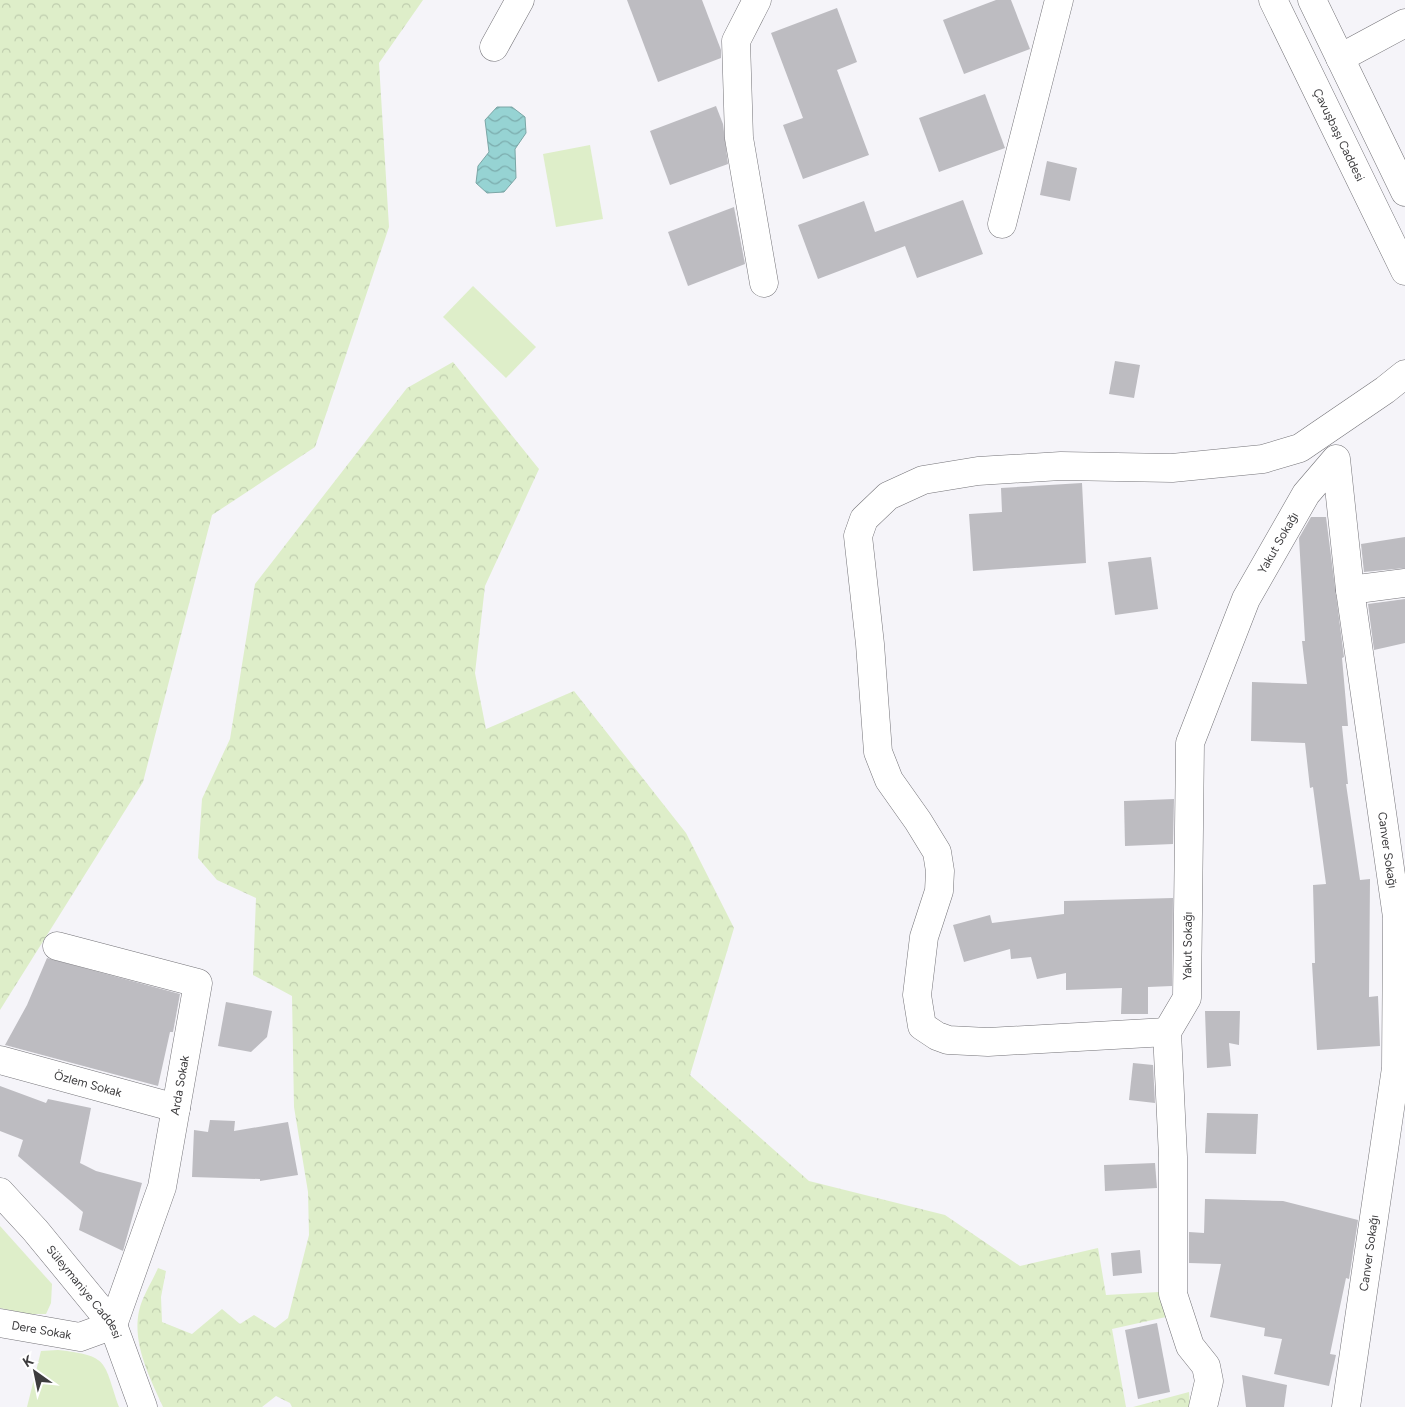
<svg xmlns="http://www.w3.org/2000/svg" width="1405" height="1407" font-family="Figtree,sans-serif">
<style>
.grass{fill:#deeec9}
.forest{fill:url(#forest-crowns)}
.water{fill:url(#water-waves);stroke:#7ba6a6}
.building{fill:#bdbcc1}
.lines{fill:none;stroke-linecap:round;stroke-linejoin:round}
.street-casing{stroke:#747378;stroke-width:29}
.secondary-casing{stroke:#747378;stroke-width:29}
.street{stroke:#fff;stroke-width:28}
.secondary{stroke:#fff;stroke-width:28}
.labels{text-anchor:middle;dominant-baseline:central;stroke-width:5;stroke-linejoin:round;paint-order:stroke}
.street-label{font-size:12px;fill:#3d3c3e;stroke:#fff}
</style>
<defs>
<pattern id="forest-crowns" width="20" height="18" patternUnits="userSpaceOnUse" patternTransform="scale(1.25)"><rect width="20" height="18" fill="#deeec9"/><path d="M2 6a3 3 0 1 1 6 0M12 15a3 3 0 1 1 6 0" fill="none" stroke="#bfcdae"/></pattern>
<pattern id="water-waves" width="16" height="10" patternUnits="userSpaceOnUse" patternTransform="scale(1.25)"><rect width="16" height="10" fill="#96d3d3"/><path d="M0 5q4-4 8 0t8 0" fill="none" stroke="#7cacad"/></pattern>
</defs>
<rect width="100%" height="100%" fill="#f5f4f9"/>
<g class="grass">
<polygon points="590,145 603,219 556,227 543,154"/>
<polygon points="473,286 536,347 506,378 443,317"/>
<polygon points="0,1226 52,1284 51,1303 46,1314 28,1314 0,1308"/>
<path d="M 58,1350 C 110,1356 103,1361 119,1407 L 27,1407 L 41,1351 Z"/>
</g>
<g class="forest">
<polygon points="0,0 423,0 379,63 389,227 315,447 212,515 143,782 0,1010"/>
<path d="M 453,362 L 539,469 L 485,586 L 475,673 L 486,729 L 574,691 L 686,833 L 734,928 L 690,1075 L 809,1181 L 945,1215 L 1020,1266 L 1098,1248 L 1106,1295 L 1159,1292 L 1166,1317 L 1112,1329 L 1126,1407 L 292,1407 L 290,1403 L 276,1396 L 262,1407 L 163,1407 C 150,1378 132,1344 139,1311 C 142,1297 152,1282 158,1268 L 166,1271 L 161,1297 L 162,1322 L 192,1334 L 222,1309 L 240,1324 L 254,1315 L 275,1328 L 288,1318 L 309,1235 L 308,1192 L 294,1107 L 292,996 L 253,975 L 256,898 L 217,880 L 198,858 L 202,799 L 230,739 L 255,584 L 407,388 Z"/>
<polygon points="1189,1392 1190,1407 1133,1407"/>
</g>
<polygon class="water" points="497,107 512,107 525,117 526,133 515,149 516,178 504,192 487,193 476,183 478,166 489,152 485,120"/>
<g class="building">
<polygon points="627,0 702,0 721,50 721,58 658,82"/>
<polygon points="996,0 1011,0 1030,49 964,74 943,20"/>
<polygon points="837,8 857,62 837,70 869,155 803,179 783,125 803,118 771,33"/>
<polygon points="985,94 1005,148 939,172 919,118"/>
<polygon points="716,106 723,124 728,164 670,185 650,131"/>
<polygon points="1047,161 1077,168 1070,201 1040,195"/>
<polygon points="963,200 983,254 917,278 905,246 818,279 798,225 864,201 875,232"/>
<polygon points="734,207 745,264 688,286 668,232"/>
<polygon points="1115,361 1140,365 1134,398 1109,394"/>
<polygon points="1082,483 1086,563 973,571 969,514 1002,512 1001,488"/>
<polygon points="1311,517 1326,517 1344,657 1342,658 1348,726 1342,726 1348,784 1346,784 1360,880 1370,879 1369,997 1378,996 1380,1046 1317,1050 1312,963 1315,963 1313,885 1326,884 1313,787 1310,788 1305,743 1251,741 1252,682 1307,684 1302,641 1305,641 1299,538"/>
<polygon points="1405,537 1405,568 1364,572 1361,544"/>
<polygon points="1151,557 1158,609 1115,615 1108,562"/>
<polygon points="1405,599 1405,643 1374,650 1368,604"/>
<polygon points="1174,799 1173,844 1125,846 1124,801"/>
<polygon points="1173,898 1172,986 1148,987 1148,1014 1121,1014 1122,988 1066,990 1066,973 1037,979 1031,957 1011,959 1010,949 964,962 953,925 990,915 992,923 1064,914 1064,901"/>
<polygon points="47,958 180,994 173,1032 170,1032 158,1086 5,1045 27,1005"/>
<polygon points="226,1002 272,1011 267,1037 251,1052 218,1046"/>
<polygon points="1205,1011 1240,1011 1239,1045 1229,1043 1231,1066 1207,1068"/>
<polygon points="1133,1063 1153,1065 1155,1103 1129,1100"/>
<polygon points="0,1086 46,1103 48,1099 91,1108 80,1163 96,1171 142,1183 123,1251 79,1230 83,1212 18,1156 23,1140 0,1131"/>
<polygon points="1207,1113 1258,1114 1256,1154 1205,1153"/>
<polygon points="210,1120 235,1121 234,1131 288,1122 298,1175 260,1181 260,1179 192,1177 194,1130 208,1132"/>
<polygon points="1155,1163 1157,1188 1105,1191 1104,1165"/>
<polygon points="1205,1199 1283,1201 1358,1220 1349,1279 1346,1278 1330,1354 1336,1355 1329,1386 1274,1374 1282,1339 1264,1336 1265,1328 1210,1317 1221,1264 1189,1263 1189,1232 1204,1233"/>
<polygon points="1140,1250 1142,1273 1113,1276 1111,1253"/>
<polygon points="1157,1323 1170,1392 1138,1399 1125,1330"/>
<polygon points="1242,1375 1287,1385 1284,1407 1246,1407"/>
</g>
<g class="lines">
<g class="street-casing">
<g id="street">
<polyline points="757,0 736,41 739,138 764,283"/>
<polyline points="494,47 520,0"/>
<polyline points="1340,58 1405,23"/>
<polyline points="1002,224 1059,0"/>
<polyline points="1350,590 1405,583"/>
<polyline points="1167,1032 988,1042 948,1040 937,1036 922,1026 917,995 924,937 939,891 940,871 937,852 918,821 889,780 878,752 870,644 858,536 864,519 888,496 923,480 978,471 1061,466 1172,468 1263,459 1300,448 1385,390 1405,374"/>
<path id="s1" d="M 0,1060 L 176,1108"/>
<path id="s2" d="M 0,1192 L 35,1230 L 113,1325 L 143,1407"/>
<path id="s3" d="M 0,1323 L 80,1337 L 113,1325 L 162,1187 L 198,983 L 57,946"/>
<path id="s4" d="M 1203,1407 L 1209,1381 L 1206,1366 L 1190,1346 L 1173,1294 L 1173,1157 L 1167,1032 L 1187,998 L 1190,743 L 1246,599 L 1306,494 L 1336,459 L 1350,590 L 1397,917 L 1396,1068 L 1346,1407"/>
</g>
</g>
<g class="secondary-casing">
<g id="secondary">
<path id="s5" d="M 1273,0 L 1405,271"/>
<polyline points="1312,0 1405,192"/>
</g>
</g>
<use href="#street" class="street"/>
<use href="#secondary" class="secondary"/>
</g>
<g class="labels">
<g class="street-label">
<text stroke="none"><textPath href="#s5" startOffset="150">Çavuşbaşı Caddesi</textPath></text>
<text stroke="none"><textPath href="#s4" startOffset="898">Yakut Sokağı</textPath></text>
<text stroke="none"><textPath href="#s4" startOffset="1395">Canver Sokağı</textPath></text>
<text stroke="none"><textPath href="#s4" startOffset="476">Yakut Sokağı</textPath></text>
<text stroke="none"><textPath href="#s1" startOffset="91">Özlem Sokak</textPath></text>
<text stroke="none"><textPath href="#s3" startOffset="366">Arda Sokak</textPath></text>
<text transform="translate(1369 1253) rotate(-82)">Canver Sokağı</text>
<text stroke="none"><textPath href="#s2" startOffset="131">Süleymaniye Caddesi</textPath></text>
<text stroke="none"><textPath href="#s3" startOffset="42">Dere Sokak</textPath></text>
</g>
</g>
<g transform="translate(35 1372) rotate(327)" stroke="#ffffff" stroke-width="4" paint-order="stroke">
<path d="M0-4L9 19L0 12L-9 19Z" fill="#3d3c3e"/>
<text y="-8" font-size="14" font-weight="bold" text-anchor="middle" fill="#3d3c3e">K</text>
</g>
</svg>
